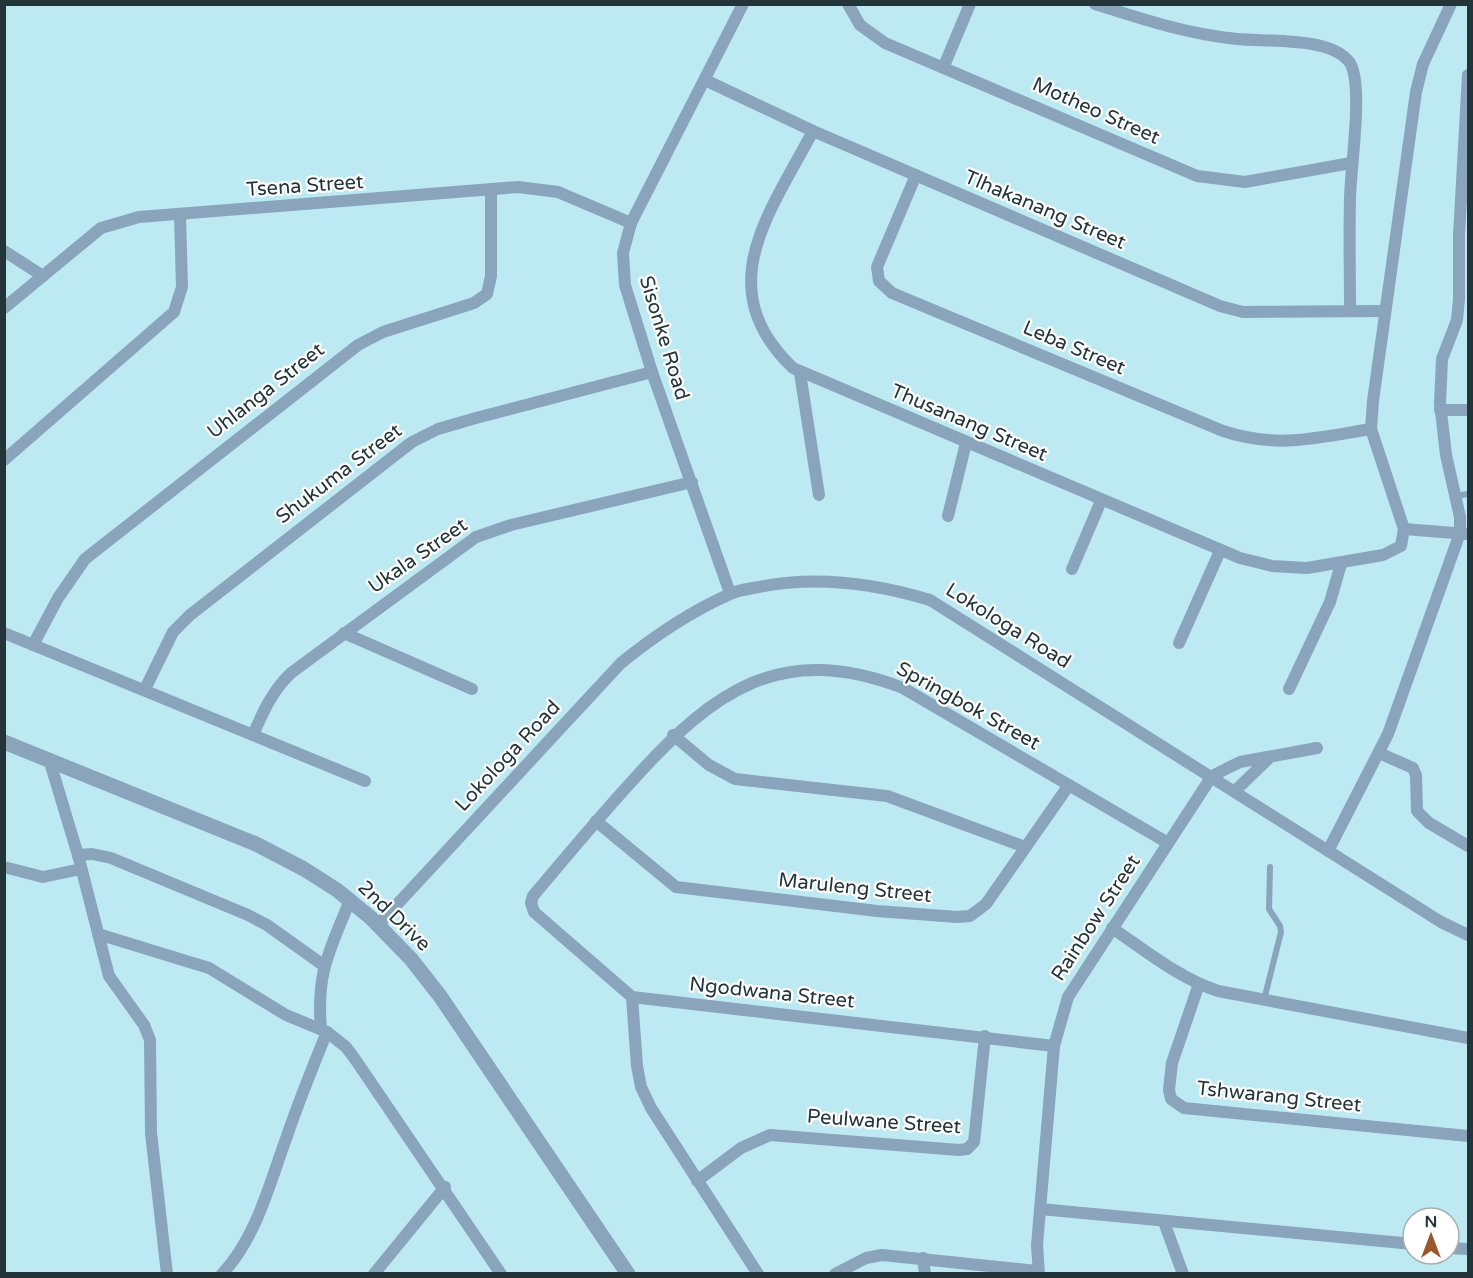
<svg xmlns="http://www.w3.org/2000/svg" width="1473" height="1278" font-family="'Varela Round',sans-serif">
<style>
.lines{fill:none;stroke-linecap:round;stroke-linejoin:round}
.service{stroke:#8aa4bc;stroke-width:6}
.minor{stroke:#8aa4bc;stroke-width:12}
.tertiary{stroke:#8aa4bc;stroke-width:15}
.labels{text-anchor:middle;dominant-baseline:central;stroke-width:4.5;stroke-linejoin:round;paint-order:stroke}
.street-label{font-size:20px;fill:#243539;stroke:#fff}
</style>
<rect width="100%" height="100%" fill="#bde9f3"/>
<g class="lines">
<g class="service">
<polyline points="1456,496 1468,494"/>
<polyline points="1264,1000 1281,932 1280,926 1269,909 1270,867"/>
</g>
<g class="minor">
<polyline points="848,4 860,25 885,43 1197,176 1245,182 1351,163"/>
<path d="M 1095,4 C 1142,19 1187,34 1237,39 C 1266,42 1332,36 1350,63 C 1364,86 1350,170 1350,200 C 1349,236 1350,273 1350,309"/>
<polyline points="944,66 970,4"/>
<polyline points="705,80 813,131 1220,306 1243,312 1385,311"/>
<path d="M 813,131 C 770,213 709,288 793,368 L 1240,558 L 1272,566 L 1307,568 L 1383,555 L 1401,546 L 1404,529 L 1371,429 L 1373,401 L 1416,92 L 1423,64 L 1451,4"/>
<path d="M 916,175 L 877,267 L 879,281 L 892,293 L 1223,431 C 1278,449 1316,438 1371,429"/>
<polyline points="4,251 43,276"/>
<polyline points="4,308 101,228 139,217 518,187 558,192 631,223"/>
<polyline points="800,373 819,495"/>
<polyline points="1440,410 1468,410"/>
<polyline points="4,460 174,312 182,287 180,215"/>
<polyline points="948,516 966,443"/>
<polyline points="1404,529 1467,534"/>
<polyline points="1072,569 1101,501"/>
<polyline points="730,593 652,372 625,285 623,253 631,223 743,4"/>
<polyline points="4,633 365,781"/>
<polyline points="344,633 472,689"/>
<polyline points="1179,643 1220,551"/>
<polyline points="33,645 58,598 85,559 358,345 383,332 474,303 487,294 491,276 491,189"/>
<polyline points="145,689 173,632 190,615 412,442 438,429 476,418 652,372"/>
<polyline points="1289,689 1330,602 1341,564"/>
<path d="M 253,735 C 263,712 272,691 291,673 L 476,537 L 511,525 L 692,482"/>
<polyline points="673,735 709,765 735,779 887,796 1025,847"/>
<polyline points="1379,753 1413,768 1416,775 1417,811 1429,823 1468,846"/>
<polyline points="49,759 78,855 109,976 144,1025 150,1040 151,1133 167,1274"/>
<polyline points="1235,791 1269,758"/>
<polyline points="596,821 676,887 877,911 957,917 970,916 986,904 1069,785"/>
<polyline points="1328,851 1388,734 1460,533 1460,517 1446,455 1440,403 1442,359 1457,320 1459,299 1459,235 1468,75"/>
<polyline points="78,855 92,854 111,858 248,915 267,925 323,965"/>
<polyline points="4,867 43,877 81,869"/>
<path d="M 378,925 L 621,663 C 653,637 690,612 728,595 C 737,590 749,589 759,587 C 817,575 874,583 930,600 L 1441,922 L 1468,935"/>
<path d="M 1112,928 C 1146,951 1179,978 1218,991 L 1468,1038"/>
<polyline points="98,934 209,968 286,1015 327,1032 346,1047 355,1059 501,1274"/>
<polyline points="1199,984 1172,1063 1169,1090 1171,1099 1184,1108 1468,1136"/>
<polyline points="632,997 637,1066 641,1087 651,1108 758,1274"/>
<path d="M 321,1029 C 316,972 330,950 350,900"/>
<path d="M 1054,1046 L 632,997 L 534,912 L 531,903 L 533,896 C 566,857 599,817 634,779 C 713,691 781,641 903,688 L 1168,843"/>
<polyline points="697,1181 741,1148 770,1135 959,1150 967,1149 974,1142 985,1036"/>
<polyline points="1040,1209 1413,1244"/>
<polyline points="1164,1222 1183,1274"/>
<polyline points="1449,1248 1468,1249"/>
<polyline points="923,1258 925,1274"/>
<path d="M 222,1274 C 257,1237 270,1182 287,1136 C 299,1101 313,1066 327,1032"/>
<polyline points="374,1274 445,1187"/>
<polyline points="835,1274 866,1258 882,1255 1037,1271"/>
<polyline points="1039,1274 1037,1245 1054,1046 1068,997 1212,776 1240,762 1317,748"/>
</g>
<polyline class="tertiary" points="4,742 256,844 304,869 337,890 371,918 411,959 440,996 628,1274"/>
</g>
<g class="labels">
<g class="street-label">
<text transform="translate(1096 111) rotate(24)">Motheo Street</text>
<text transform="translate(305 186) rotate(-4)">Tsena Street</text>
<text transform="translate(1045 210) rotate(23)">Tlhakanang Street</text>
<text transform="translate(664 338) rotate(73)">Sisonke Road</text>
<text transform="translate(1074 348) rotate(23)">Leba Street</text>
<text transform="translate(266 391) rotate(-38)">Uhlanga Street</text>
<text transform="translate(969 423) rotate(23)">Thusanang Street</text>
<text transform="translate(339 474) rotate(-37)">Shukuma Street</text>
<text transform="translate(418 556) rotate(-35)">Ukala Street</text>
<text transform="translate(1008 626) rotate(32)">Lokologa Road</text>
<text transform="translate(968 706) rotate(29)">Springbok Street</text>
<text transform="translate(508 756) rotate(-47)">Lokologa Road</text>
<text transform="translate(855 888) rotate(6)">Maruleng Street</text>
<text transform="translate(394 916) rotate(44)">2nd Drive</text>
<text transform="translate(1096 918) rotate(-57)">Rainbow Street</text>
<text transform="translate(772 993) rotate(6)">Ngodwana Street</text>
<text transform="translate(1279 1097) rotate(6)">Tshwarang Street</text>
<text transform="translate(884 1122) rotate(4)">Peulwane Street</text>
</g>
</g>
<rect width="1473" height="1278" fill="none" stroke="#243539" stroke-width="12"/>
<g transform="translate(1431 1236)"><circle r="28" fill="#ffffff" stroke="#a7aeb0" stroke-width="1.5"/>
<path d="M0-4.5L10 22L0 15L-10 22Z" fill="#9c562c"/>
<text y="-9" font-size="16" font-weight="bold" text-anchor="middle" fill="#243539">N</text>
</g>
</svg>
